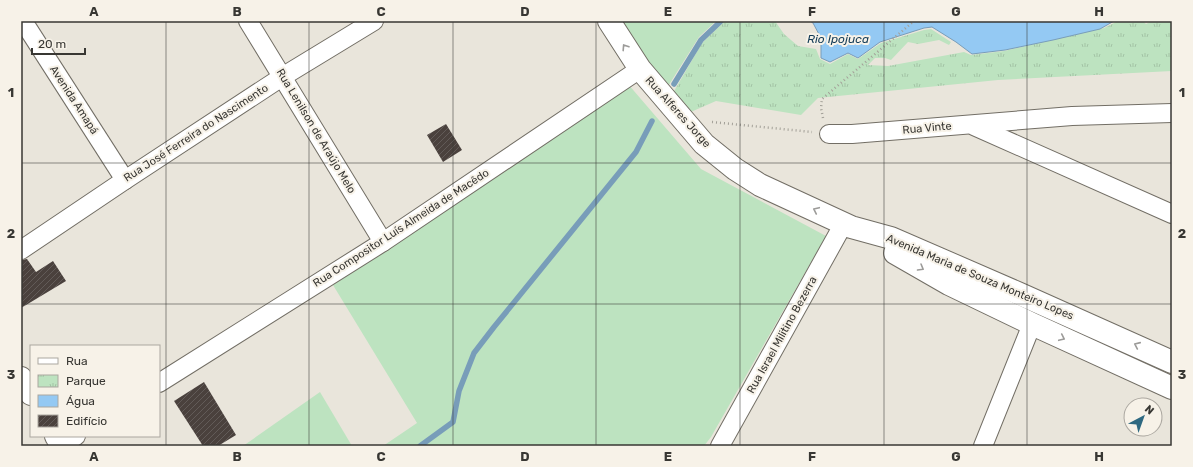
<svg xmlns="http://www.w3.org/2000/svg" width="1193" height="467" font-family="Rubik,sans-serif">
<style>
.grass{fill:#bde3c0}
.park{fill:url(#park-tufts)}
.water{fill:#94c9f3;stroke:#789db9}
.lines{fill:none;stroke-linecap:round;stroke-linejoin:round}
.stream{stroke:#789db9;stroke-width:5.5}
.building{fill:url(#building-hatch)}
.street-casing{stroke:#726e65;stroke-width:20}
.secondary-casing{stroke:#726e65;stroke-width:24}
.path{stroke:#a29f97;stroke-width:2.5;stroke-dasharray:1 3;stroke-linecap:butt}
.street{stroke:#fff;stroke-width:18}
.secondary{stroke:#fff;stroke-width:22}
.oneway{stroke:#9c9b99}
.grid{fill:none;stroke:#383733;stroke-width:1;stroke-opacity:0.55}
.labels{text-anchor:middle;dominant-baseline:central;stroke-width:4;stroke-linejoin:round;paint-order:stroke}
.street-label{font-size:11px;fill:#383733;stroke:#f7f2e8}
.water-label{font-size:12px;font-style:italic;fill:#123b57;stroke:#f7f2e8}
.neatline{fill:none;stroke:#383733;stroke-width:1.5}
.grid-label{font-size:13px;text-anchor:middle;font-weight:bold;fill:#383733}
</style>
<defs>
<pattern id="park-tufts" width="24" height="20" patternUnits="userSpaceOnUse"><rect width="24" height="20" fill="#bde3c0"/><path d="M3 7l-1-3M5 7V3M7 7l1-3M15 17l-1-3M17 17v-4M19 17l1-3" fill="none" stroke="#a3c3a5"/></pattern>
<pattern id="building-hatch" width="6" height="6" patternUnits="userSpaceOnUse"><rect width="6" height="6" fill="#4a413d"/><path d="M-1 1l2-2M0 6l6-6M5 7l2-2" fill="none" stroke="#625b58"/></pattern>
</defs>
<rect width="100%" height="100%" fill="#e9e5db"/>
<g class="grass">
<polygon points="623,21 716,21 699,37 665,91 620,24"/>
<polygon points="628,84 701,169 826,236 711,437 704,446 383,446 417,423 333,285"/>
<polygon points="320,392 352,446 243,446"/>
</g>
<polygon class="park" points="725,21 775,21 784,34 798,46 816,49 820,59 830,64 848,54 858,59 881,43 924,30 931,29 951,42 949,45 939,40 918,44 908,42 891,60 885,58 875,58 868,65 888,66 964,52 971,55 1004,51 1104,28 1118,21 1143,21 1146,24 1152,21 1172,21 1172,71 998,80 818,98 801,115 716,101 684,115 670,98 702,43"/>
<polygon class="water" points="810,21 1114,21 1100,29 1053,40 1005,50 972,54 956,42 932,27 924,28 880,42 858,58 848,53 830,62 821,58 821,38 813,23"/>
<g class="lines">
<g class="stream">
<polyline points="674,84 701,40 721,21"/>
<polyline points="420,446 453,422 459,391 474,353 494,327 636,152 652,121"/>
</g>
</g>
<g class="building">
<polygon points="446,124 462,150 443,162 427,135"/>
<polygon points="27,259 36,272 53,261 66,281 21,308 21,260"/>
<polygon points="204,382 236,435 218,446 203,446 174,401"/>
</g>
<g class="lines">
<g class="street-casing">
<g id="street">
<polyline points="23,21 125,180"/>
<polyline points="248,21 383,242"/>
<polyline points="974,126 1172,214"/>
<polyline points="829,134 852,134 1072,116 1172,113"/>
<polyline points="21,250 125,180 282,77 374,21"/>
<polyline points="159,383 383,242 640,69"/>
<polyline points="62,445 76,436"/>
<polyline points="720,446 844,223"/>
<polyline points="983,446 1032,324"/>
</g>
</g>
<g class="secondary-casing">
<g id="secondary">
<polyline points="609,21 640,69 704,144 735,169 760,185 851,227 891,238 1020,294 1172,362"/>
<polyline points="895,253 949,284 1032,324 1172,388"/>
<polyline points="21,378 31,394"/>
<polyline points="56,436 62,446"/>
</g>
</g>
<g class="path">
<polyline points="823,118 821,108 822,99 914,21"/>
<polyline points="712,122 812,132"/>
</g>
<use href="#street" class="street"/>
<use href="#secondary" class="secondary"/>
</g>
<defs><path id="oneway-chevron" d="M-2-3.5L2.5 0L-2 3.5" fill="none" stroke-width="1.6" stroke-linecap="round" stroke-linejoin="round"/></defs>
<g class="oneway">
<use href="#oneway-chevron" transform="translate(625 47) rotate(-123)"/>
<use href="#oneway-chevron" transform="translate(816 210) rotate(-155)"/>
<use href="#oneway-chevron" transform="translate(921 268) rotate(30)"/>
<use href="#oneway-chevron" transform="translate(1062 338) rotate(25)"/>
<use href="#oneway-chevron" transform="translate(1137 345) rotate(-156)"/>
</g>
<path class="grid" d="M 166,21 L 166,446M 309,21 L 309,446M 453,21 L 453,446M 596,21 L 596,446M 740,21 L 740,446M 884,21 L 884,446M 1027,21 L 1027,446M 21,163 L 1172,163M 21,304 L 1172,304"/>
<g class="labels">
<g class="street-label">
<text transform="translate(74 100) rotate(57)">Avenida Amapá</text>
<text transform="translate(678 112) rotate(48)">Rua Alferes Jorge</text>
<text transform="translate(927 128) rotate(-5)">Rua Vinte</text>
<text transform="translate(316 131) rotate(59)">Rua Lenilson de Araújo Melo</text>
<text transform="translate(196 133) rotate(-33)">Rua José Ferreira do Nascimento</text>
<text transform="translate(401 228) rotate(-33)">Rua Compositor Luís Almeida de Macêdo</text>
<text transform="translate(980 277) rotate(23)">Avenida Maria de Souza Monteiro Lopes</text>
<text transform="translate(782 335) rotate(-61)">Rua Israel Militino Bezerra</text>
</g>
<g class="water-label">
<text x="838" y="39">Rio Ipojuca</text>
</g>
</g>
<rect width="1193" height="467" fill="none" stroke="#f7f2e8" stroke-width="44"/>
<rect x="30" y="345" width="130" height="92" fill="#f7f2e8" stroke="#aba7a0"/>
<rect x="38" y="358" width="20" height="6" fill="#ffffff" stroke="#aba7a0"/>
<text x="66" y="365" font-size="12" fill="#383733">Rua</text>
<rect x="38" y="375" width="20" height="12" fill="url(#park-tufts)" stroke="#aba7a0"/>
<text x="66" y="385" font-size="12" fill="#383733">Parque</text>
<rect x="38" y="395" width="20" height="12" fill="#94c9f3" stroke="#aba7a0"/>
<text x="66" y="405" font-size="12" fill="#383733">Água</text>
<rect x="38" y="415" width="20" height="12" fill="url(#building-hatch)" stroke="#aba7a0"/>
<text x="66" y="425" font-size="12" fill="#383733">Edifício</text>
<g transform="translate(1143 417) rotate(41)"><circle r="19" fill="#f7f2e8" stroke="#aba7a0"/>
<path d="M0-3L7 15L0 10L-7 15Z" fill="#2e6981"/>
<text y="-6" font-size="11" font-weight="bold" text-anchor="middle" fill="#383733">N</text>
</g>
<path d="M32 48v6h53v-6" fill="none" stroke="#383733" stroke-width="2"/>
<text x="38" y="48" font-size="12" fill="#383733" stroke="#f7f2e8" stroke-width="3" paint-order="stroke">20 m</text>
<rect x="22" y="22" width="1149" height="423" class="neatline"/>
<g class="grid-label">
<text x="94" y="16">A</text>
<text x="237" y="16">B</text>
<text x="381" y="16">C</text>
<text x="525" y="16">D</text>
<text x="668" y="16">E</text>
<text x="812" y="16">F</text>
<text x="956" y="16">G</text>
<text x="1099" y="16">H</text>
<text x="11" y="97">1</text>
<text x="1182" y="97">1</text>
<text x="11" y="238">2</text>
<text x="1182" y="238">2</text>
<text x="11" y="379">3</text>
<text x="1182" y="379">3</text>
<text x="94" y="461">A</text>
<text x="237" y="461">B</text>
<text x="381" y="461">C</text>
<text x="525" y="461">D</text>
<text x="668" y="461">E</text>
<text x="812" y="461">F</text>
<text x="956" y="461">G</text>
<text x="1099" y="461">H</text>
</g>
</svg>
